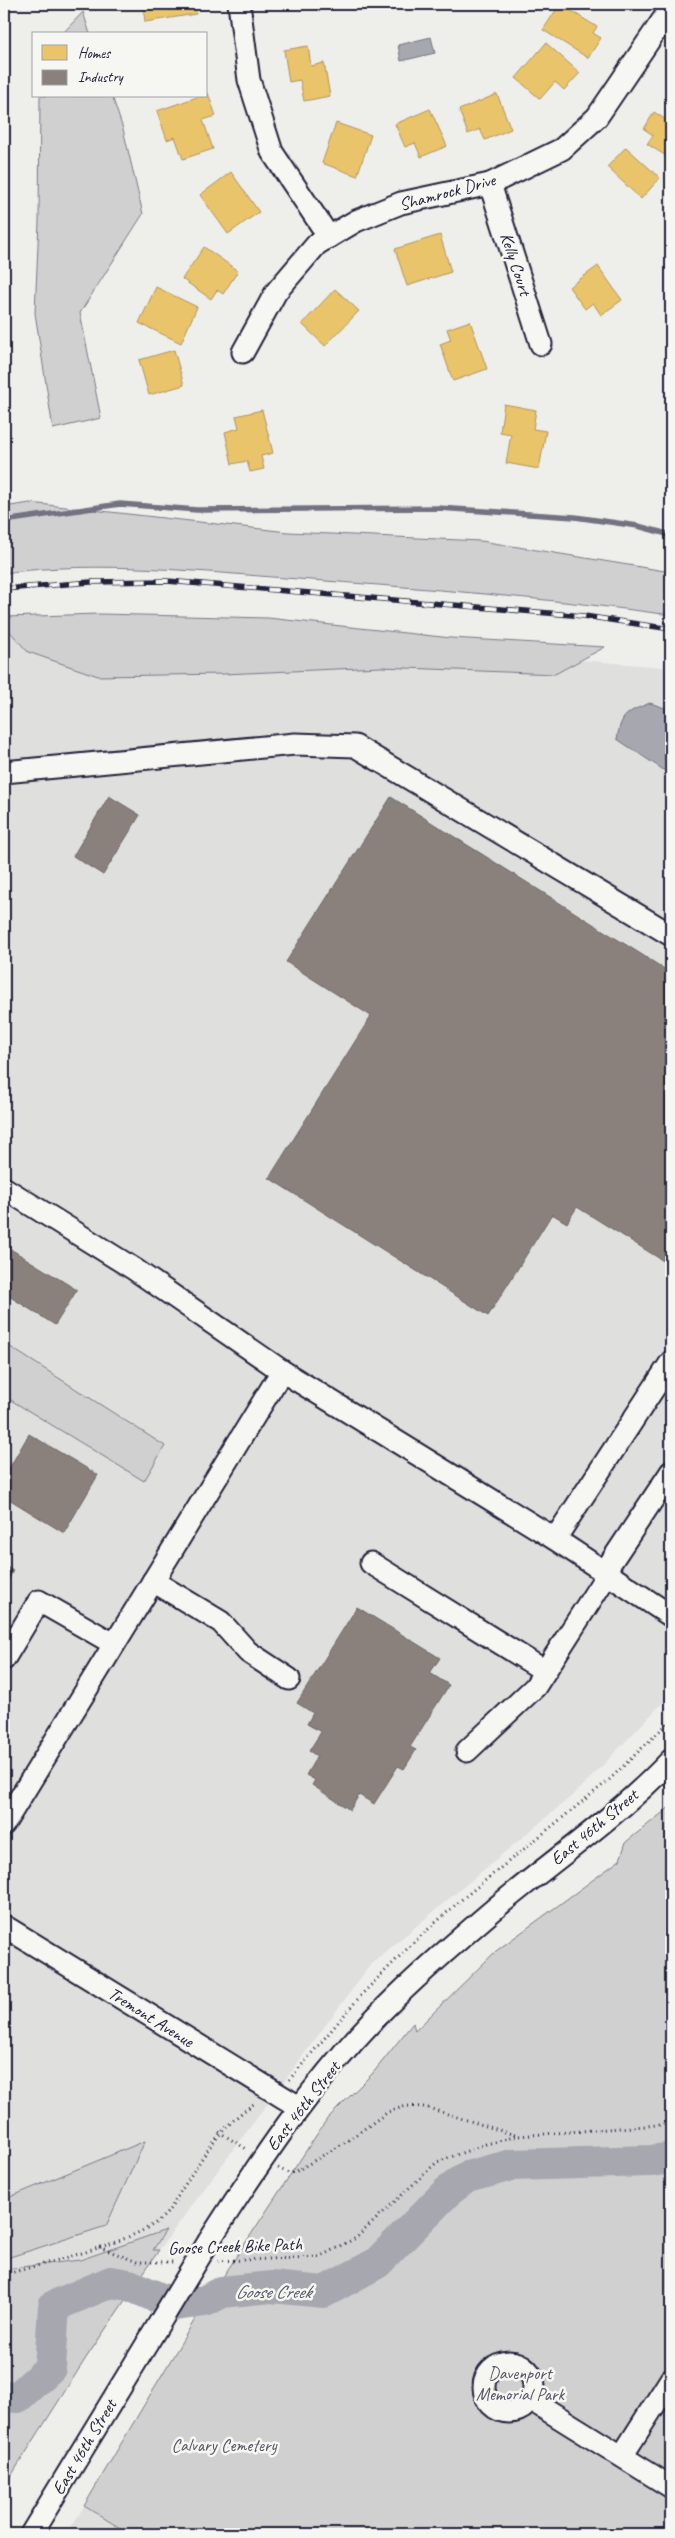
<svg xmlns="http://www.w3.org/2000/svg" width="675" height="2538" font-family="Caveat,sans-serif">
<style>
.built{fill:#dfdfde}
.green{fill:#d0d0d1;stroke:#797986}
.water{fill:#a7a7af;stroke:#727281}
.homes{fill:#e9c46a;stroke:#ad935c}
.industry{fill:#8a817c;stroke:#6b6468}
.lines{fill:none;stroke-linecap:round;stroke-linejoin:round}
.stream{stroke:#727281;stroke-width:5.5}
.river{stroke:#a7a7af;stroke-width:32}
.minor-casing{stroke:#22223b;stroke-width:25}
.path{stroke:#22223b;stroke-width:3;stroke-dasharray:1 4;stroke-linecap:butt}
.minor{stroke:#f6f6f2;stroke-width:21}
.rail-casing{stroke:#22223b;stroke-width:5.5}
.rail{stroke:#f6f6f2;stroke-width:4;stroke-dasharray:11;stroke-linecap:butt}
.minor-bridge-casing{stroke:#22223b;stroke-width:25;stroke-linecap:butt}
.minor-bridge{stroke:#f6f6f2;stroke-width:21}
.labels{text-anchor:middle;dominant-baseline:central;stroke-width:5;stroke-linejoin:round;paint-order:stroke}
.street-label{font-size:18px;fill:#22223b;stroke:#f6f6f2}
.park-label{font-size:18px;fill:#565668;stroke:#f6f6f2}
.water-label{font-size:19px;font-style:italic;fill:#575769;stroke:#f6f6f2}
</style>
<rect width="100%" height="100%" fill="#eeeeeb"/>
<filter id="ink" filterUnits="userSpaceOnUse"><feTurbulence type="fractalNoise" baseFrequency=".02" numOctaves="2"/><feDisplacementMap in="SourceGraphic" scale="10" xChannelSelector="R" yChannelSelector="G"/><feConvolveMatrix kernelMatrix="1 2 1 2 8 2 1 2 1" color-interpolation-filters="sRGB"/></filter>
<g filter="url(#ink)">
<g class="built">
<polygon points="184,626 662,667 671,671 671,1694 579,1790 371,1964 159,2250 4,2269 4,636"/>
<polygon points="84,2506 130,2534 67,2534"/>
</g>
<g class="green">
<polygon points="83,12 90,34 62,34"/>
<polygon points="40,96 112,96 123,129 143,214 80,313 101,418 53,429 35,313 39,222"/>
<path d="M 30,503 L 288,532 L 481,541 L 671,572 L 671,615 C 547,598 423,588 298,579 C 203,572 99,560 4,573 L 4,507 Z"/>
<polygon points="99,614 268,618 451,638 605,647 555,674 381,667 224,674 98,676 28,652 4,625 4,617"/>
<polygon points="4,1343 165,1446 144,1481 4,1396"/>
<polygon points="671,1806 671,2534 130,2534 84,2506 194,2321 327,2119 373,2073 413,2023 415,2031 496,1951 620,1860 626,1842"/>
<polygon points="145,2141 106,2226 4,2259 4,2192 10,2197"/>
<polygon points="166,2230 153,2250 159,2250 86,2358 4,2487 4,2269 80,2260"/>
</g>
<g class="water">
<polygon points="431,37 435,53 401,61 398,45"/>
<path d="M 650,703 L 671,710 L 671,775 L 617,739 C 621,714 627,712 650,703 Z"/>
</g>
<g class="homes">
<polygon points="143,4 195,4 196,14 145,22"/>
<polygon points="560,4 597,27 593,33 601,38 588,58 543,30"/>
<polygon points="546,43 580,73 564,90 555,82 540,99 516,78"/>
<polygon points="308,46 311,66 324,63 330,96 304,101 300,80 289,82 284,50"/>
<polygon points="208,93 216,116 203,120 213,149 183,159 175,137 167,140 157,111 200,96 206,96"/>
<polygon points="497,94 511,129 485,140 480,129 468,134 459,110"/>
<polygon points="430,109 447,146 421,157 415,143 405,147 395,124"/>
<polygon points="654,112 671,123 671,159 647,144 653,135 644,129"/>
<polygon points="336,123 371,135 357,176 322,163"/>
<polygon points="626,147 660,178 641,199 607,167"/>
<polygon points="231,172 259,212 228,234 200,195"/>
<polygon points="440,235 451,272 407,286 395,249"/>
<polygon points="204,247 238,271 223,294 217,290 211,299 182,279"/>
<polygon points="598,266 622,300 601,315 593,303 585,309 569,287"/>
<polygon points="156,287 197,307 181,343 139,323"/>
<polygon points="335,289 359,311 325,346 302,324"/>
<polygon points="470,321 487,369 453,381 440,344 451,340 447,329"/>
<polygon points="174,350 184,385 149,395 139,360"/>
<polygon points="504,404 536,410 533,429 546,431 539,469 506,463 511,434 500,432"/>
<polygon points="262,410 273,453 261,456 264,469 250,472 247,461 232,464 225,432 239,428 236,416"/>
</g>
<g class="industry">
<polygon points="109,796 140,815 103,875 73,856"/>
<polygon points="391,797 671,973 671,1253 665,1262 577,1207 567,1223 552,1214 488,1316 269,1178 371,1016 286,962"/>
<polygon points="4,1245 77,1290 55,1325 4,1293"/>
<polygon points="29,1434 98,1475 64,1533 4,1496 4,1477"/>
<polygon points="4,1565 13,1571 4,1587"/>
<polygon points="357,1607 440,1658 430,1673 449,1685 410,1747 416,1750 404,1769 398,1766 374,1804 359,1795 350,1810 312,1785 315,1780 306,1775 317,1756 309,1751 321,1732 307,1724 313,1713 297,1703"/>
</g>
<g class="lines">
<polyline class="stream" points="4,521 120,504 197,510 438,508 575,517 638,526 671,535"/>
<polyline class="river" points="4,2396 18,2397 50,2368 54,2306 111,2282 129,2285 175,2305 205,2301 222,2292 271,2287 324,2292 377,2263 447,2192 467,2177 512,2165 651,2161 671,2158"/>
<g class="minor-casing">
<g id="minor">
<polyline points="239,4 249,80 272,152 329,237"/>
<polyline points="490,184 541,344"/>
<polyline points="243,352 276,292 317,244 356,221 401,203 490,184 562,149 597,117 671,8"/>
<polyline points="4,772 295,744 355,746 671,935"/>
<polyline points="4,1188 134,1269 282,1371 555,1539 671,1616"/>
<polyline points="555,1539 671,1362"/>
<polyline points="371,1563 545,1671"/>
<polyline points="605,1571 671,1472"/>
<polyline points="153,1581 221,1622 248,1652 289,1679"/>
<polyline points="4,1659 39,1601 114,1644"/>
<polyline points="467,1751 535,1687 608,1573"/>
<polyline points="4,1824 282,1371"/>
<polyline points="4,1926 299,2107"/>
<path d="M 209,2241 C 264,2155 322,2068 397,1996 C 429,1965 464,1935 498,1906 C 556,1858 619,1815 671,1760"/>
<circle cx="509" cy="2387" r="25"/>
<polyline points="531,2400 671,2487"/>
<polyline points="622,2456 671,2379"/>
<polyline points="31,2534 148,2342"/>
</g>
</g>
<g class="path">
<polyline points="289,2080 363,1993 414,1942 461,1900 609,1780 671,1720"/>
<polyline points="219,2132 248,2150"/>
<polyline points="278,2168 288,2173 295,2172 344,2143 388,2112 406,2106 425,2107 518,2136"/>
<polyline points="99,2247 137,2262 174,2262"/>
<polyline points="218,2261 319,2257 356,2238 437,2162 486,2144 518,2136 671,2124"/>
<path d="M 4,2275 C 42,2263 142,2242 166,2214 C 173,2206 178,2195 184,2186 C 206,2152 221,2126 255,2103"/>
</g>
<use href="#minor" class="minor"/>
<g class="rail-casing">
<polyline id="rail" points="4,589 91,582 167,581 584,616 671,629"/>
</g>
<use href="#rail" class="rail"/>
<g class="minor-bridge-casing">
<polyline id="minor-bridge" points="148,2342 209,2241"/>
</g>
<use href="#minor-bridge" class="minor-bridge"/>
</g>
</g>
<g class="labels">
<g class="street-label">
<text transform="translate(447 192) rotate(-15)">Shamrock Drive</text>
<text transform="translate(516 264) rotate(72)">Kelly Court</text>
<text transform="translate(594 1827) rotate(-40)">East 46th Street</text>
<text transform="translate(151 2017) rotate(32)">Tremont Avenue</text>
<text transform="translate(303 2106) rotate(-52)">East 46th Street</text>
<text transform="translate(235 2246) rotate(-2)">Goose Creek Bike Path</text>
<text transform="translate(84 2447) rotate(-59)">East 46th Street</text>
</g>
<g class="park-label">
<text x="520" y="2373">Davenport<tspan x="520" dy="21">Memorial Park</tspan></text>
<text x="224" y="2445">Calvary Cemetery</text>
</g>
<g class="water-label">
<text x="273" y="2292">Goose Creek</text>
</g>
</g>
<rect width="675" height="2538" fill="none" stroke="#f6f6f2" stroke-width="20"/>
<rect x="10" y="10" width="655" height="2518" fill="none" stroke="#22223b" stroke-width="2" filter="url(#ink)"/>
<rect x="32" y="32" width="175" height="65" fill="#f6f6f2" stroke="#a1a1a9"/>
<rect x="42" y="45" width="25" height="15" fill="#e9c46a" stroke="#a1a1a9"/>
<text x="78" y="58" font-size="15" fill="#22223b">Homes</text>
<rect x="42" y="70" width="25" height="15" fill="#8a817c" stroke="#a1a1a9"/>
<text x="78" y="82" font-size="15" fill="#22223b">Industry</text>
</svg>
